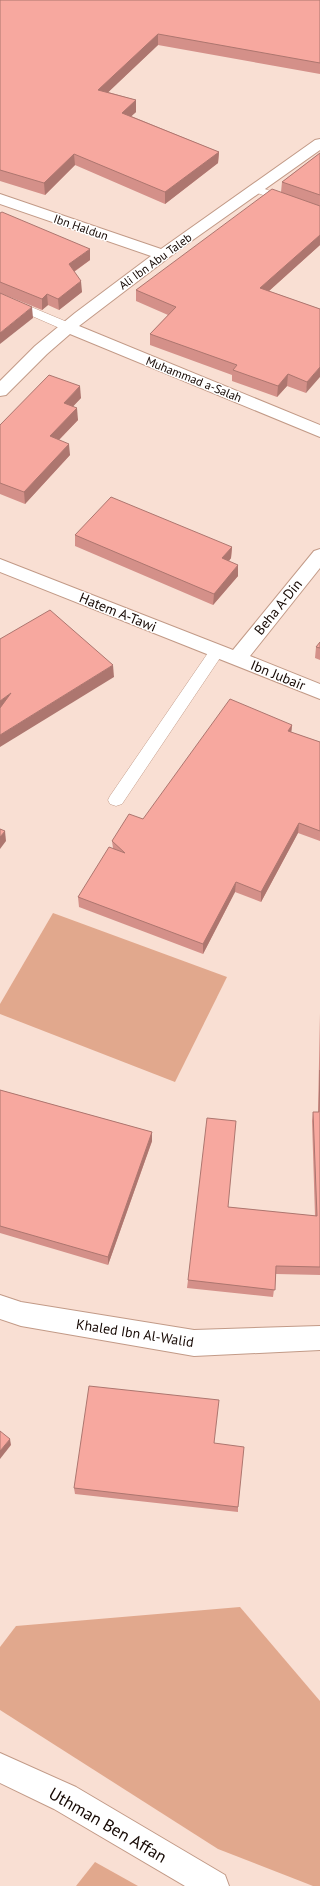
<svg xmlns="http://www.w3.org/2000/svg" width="320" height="1886" font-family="'PT Sans',sans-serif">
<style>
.green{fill:#e1a88d}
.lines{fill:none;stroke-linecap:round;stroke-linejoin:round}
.service-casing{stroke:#c29a87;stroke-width:1}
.minor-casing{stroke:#c29a87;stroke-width:2}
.tertiary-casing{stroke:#c29a87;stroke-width:2}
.service{fill:#fff;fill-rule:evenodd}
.minor{fill:#fff;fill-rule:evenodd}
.tertiary{fill:#fff;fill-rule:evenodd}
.wall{fill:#d49089}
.shaded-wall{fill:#ad766f}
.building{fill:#f7a89f;stroke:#ad766f}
.labels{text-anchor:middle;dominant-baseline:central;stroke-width:3;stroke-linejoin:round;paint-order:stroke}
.far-street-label{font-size:12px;fill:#150803;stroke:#fff}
.street-label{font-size:14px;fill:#150803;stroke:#fff}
.near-street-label{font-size:17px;fill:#150803;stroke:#fff}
</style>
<rect width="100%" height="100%" fill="#f9dfd3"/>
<g class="green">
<polygon points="53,913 227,977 175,1082 0,1014 0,1004"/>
<polygon points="240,1607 320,1701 320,1886 313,1886 218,1849 0,1710 0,1647 16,1626"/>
<polygon points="95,1862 138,1886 76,1886"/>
</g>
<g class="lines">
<g class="service-casing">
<g id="service">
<polygon points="256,186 320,208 320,216 252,191 250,189"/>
<polygon points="0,294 72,324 74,327 72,330 64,330 0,302"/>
<polygon points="217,646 222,647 224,651 222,655 122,804 116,806 110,804 108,800 110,796 212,647"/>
</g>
</g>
<g class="minor-casing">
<g id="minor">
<polygon points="320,139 320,150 180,249 79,326 320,425 320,437 70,334 47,354 6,395 0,396 0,381 35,346 75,313 151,256 0,204 0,194 161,249 315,140"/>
<polygon points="320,549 320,568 250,656 320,684 320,699 0,572 0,559 233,650 314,551"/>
<polygon points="0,1753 76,1787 225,1875 229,1886 185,1886 54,1809 0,1783"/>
</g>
</g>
<g class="tertiary-casing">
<polygon id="tertiary" points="0,1295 21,1302 194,1330 320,1326 320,1350 194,1356 21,1326 0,1319"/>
</g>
<use href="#service" class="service"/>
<use href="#minor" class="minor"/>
<use href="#tertiary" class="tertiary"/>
</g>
<g class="wall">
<polygon points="0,0 320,0 320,74 158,45 108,92 136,100 136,112 131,116 219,152 218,163 165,204 75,165 45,195 0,181"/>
<polygon points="320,153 320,245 269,291 320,309 306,393 287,386 277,397 232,381 232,375 150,345 150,334 168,315 136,301 136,290 281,192 282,182"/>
<polygon points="0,213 90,260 74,272 82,292 59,310 48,305 42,310 0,293"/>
<polygon points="81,398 73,406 78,420 59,440 70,455 25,504 0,494 0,425"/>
<polygon points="75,535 232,547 231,558 229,561 238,576 213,605 75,546"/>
<polygon points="320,642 320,660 315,658 316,647"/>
<polygon points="292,725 291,732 320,742 320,841 298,833 261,902 235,892 203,954 79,907 78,897 113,848 112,841 143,819"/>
<polygon points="320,1013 320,1275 276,1274 273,1297 187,1288 188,1280 228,1207 315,1216 312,1121 313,1112 318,1112"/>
<polygon points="0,1090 152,1132 152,1141 108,1265 0,1233"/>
<polygon points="214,1443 238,1507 238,1512 75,1494 74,1488"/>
</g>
<g class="shaded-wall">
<polygon points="158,34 158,45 99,101 98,90"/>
<polygon points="136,100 136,112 123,124 122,113"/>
<polygon points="219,152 218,163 165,204 165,192"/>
<polygon points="74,154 75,165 45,195 44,183"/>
<polygon points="320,235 320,245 260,299 260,288"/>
<polygon points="90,249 90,260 69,275 69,264"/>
<polygon points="81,281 82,292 59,310 58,299"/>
<polygon points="47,294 48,305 42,310 42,299"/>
<polygon points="32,307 33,318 0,344 0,333"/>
<polygon points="320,367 320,377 306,393 307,382"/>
<polygon points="288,374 287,386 277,397 278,386"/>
<polygon points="80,386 81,398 65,415 64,403"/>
<polygon points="77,408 78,420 51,448 50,436"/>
<polygon points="69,444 70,455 25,504 24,492"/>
<polygon points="232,547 231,558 222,570 222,558"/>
<polygon points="238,565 238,576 213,605 214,594"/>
<polygon points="113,665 114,677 0,747 0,735"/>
<polygon points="11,693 0,713 0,701"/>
<polygon points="292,725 291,735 288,731"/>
<polygon points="299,823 298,833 261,902 261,892"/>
<polygon points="5,831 6,841 0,849 0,837"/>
<polygon points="236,882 235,892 203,954 203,944"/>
<polygon points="152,1132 152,1141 108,1265 108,1257"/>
<polygon points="10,1439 11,1445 0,1459 0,1451"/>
</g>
<g class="building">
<polygon points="0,0 320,0 320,63 158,34 98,90 136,100 122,113 219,152 165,192 74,154 44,183 0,170"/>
<polygon points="320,153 320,195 282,182"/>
<polygon points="272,189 320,206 320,235 260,288 320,309 320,367 307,382 288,374 278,386 233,370 237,365 150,334 176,307 136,290"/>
<polygon points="2,212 90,249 69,264 81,281 58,299 47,294 42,299 0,282 0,213"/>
<polygon points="0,293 32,307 0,333"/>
<polygon points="49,375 80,386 64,403 77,408 50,436 69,444 24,492 0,483 0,425"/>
<polygon points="111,497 232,547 222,558 238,565 214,594 75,535"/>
<polygon points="50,610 113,665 0,735 0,708 11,693 0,701 0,639"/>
<polygon points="320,642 320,648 316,647"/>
<polygon points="230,699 292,725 288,731 320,742 320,831 299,823 261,892 236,882 203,944 78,897 109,847 125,853 112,841 129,814 143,819"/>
<polygon points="0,829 5,831 0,837"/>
<polygon points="320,1070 320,1267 276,1266 275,1290 188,1280 207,1118 236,1121 228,1207 317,1216 313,1112 319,1112"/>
<polygon points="0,1090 152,1132 108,1257 0,1226"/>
<polygon points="89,1386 219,1400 214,1443 244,1447 238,1507 74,1488"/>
<polygon points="0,1431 10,1439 0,1451"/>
</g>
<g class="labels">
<g class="far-street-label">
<text transform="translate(81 227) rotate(19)">Ibn Haldun</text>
<text transform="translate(155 261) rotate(-36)">Ali Ibn Abu Taleb</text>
<text transform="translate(194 379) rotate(22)">Muhammad a-Salah</text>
</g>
<g class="street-label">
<text transform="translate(278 607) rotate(-51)">Beha A-Din</text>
<text transform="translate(118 612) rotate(22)">Hatem A-Tawi</text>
<text transform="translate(278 675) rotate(22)">Ibn Jubair</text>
<text transform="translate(135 1333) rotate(9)">Khaled Ibn Al-Walid</text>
</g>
<g class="near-street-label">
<text transform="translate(108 1825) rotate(30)">Uthman Ben Affan</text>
</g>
</g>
</svg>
